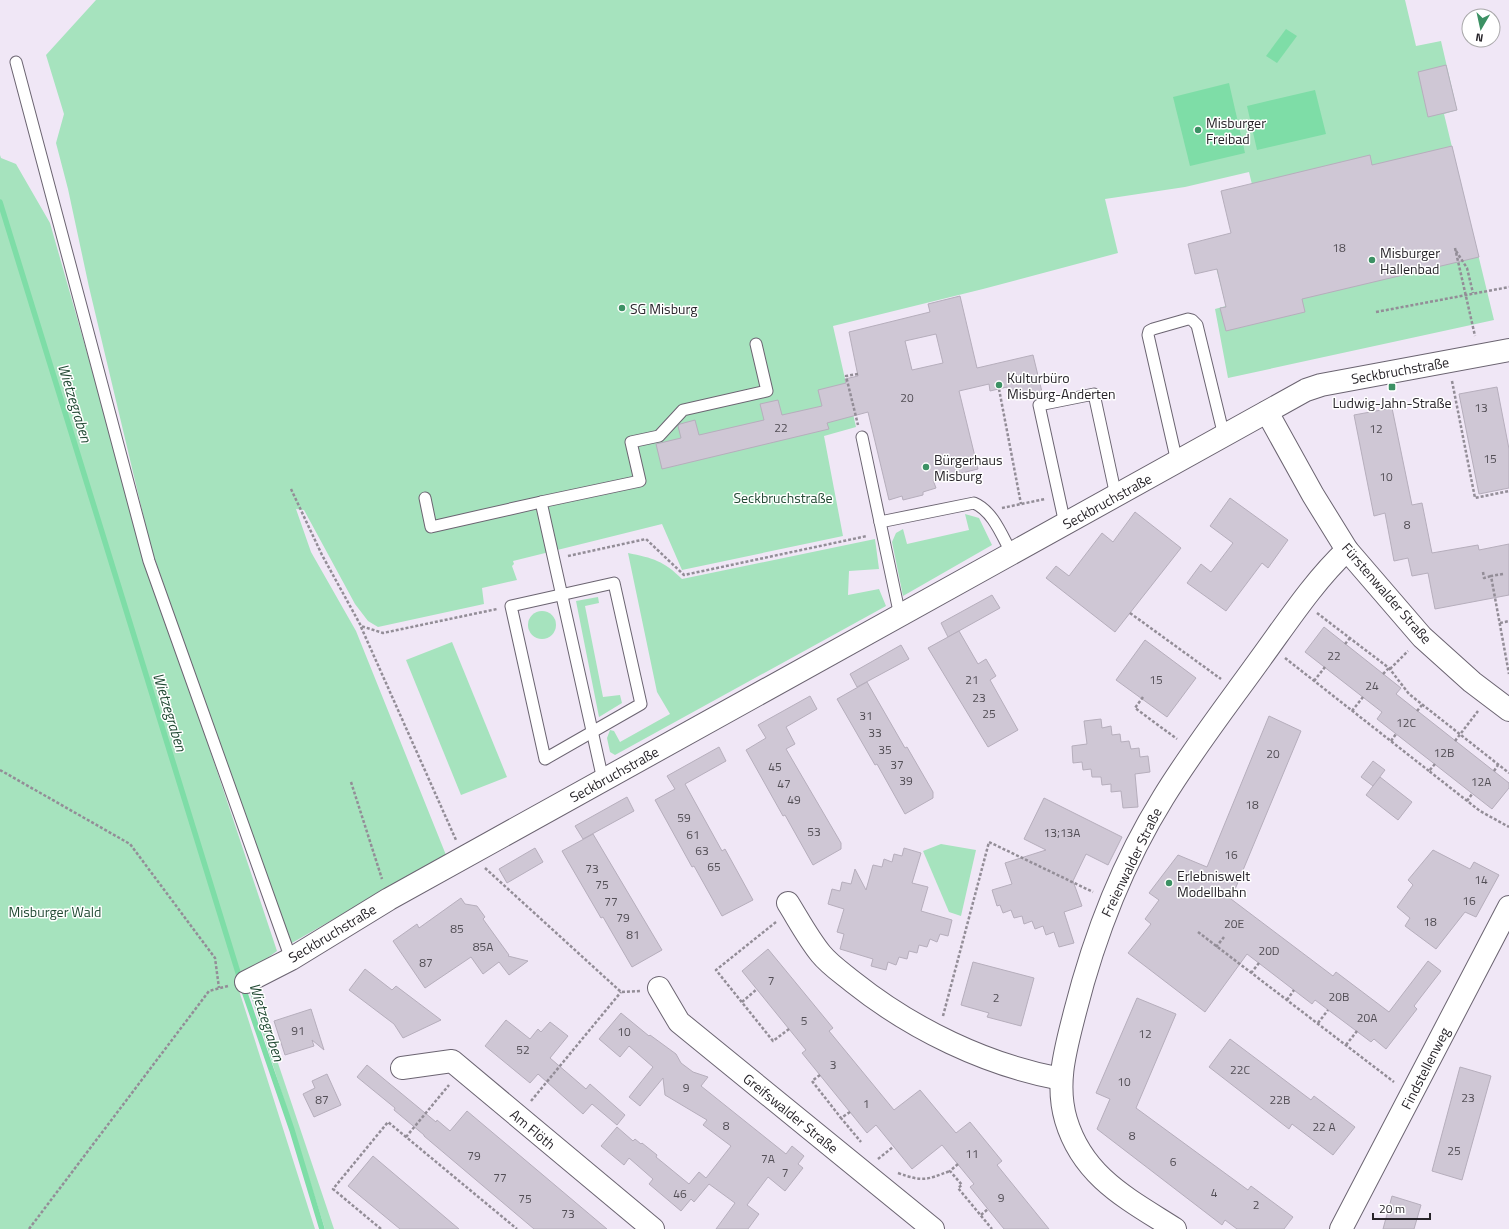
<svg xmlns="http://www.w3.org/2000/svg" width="1509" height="1229" font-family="'Titillium Web',sans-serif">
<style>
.green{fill:#a6e3be}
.water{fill:#7edda7}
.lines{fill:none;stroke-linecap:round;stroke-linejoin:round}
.stream{stroke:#7edda7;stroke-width:5.5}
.building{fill:#cfc7d5;stroke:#b6aebc;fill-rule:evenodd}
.lane-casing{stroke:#6b6471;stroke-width:13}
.street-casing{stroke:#6b6471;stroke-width:24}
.path{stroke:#938d97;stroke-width:2.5;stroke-dasharray:3 2;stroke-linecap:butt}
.lane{stroke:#fff;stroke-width:11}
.street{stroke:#fff;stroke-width:22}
.poi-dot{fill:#3c9164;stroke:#fff;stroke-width:1.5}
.labels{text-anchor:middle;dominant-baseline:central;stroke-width:3;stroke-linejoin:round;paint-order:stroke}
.number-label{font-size:12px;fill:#524e55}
.poi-label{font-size:14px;fill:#28252a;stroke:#fff;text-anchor:start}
.street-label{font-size:14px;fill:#28252a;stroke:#fff}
.park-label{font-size:14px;fill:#224a34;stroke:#fff}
.water-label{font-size:15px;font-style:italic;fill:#214933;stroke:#fff}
</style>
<rect width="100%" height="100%" fill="#f0e7f6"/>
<g class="green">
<polygon points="96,0 1405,0 1416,46 1441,41 1457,110 1444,114 1494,320 1228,378 1215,309 1226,306 1216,267 1270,259 1249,172 1185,187 1105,199 1118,253 983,289 833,326 856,427 824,436 843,536 682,570 662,524 513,561 514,564 512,566 517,580 482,588 484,604 378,627 368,621 355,604 304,510 296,509 311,552 356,631 446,855 290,944 151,548 89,287 68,189 56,143 64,114 46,55"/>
<polygon points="0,155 1,158 16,164 50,223 143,549 277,951 236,981 315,1229 0,1229"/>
<polygon points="965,514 979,518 992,545 903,596 892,542 896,533 903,529 907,544 969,530"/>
<path d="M 875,539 L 879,569 L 849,571 L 848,595 L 879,589 L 886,606 L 615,755 L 610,752 L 607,738 L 610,730 L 614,731 L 620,742 L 670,714 L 657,692 L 628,553 C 653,558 664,561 682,579 Z"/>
<polygon points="598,597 599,603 585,606 603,697 620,695 622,703 599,717 576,601"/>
<circle cx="542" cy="625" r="14"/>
<polygon points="452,642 507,777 461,795 406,660"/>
<polygon points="941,844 976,850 961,916 949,912 923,851"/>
<polygon points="254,992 334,1229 325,1229 250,993"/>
</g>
<g class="water">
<polygon points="1286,29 1297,36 1277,63 1266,56"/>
<polygon points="1229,83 1245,153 1190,166 1173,97"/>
<polygon points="1315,90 1326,134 1257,150 1247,106"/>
</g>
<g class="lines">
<polyline class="stream" points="0,202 240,979 292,1130 322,1229"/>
</g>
<g class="building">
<polygon points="1446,65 1457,110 1428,117 1418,72"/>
<polygon points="1452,146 1479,257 1302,299 1305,312 1226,331 1220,308 1226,307 1217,269 1195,274 1188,244 1231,233 1221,191 1370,155 1372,165"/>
<path d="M 960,296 L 977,368 L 1033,355 L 1042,392 L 1016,399 L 1015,394 L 1009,396 L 1007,387 L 990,391 L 989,384 L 959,391 L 978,469 L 933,480 L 936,488 L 923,492 L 923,495 L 903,500 L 902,496 L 889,500 L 868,412 L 827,423 L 829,429 L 662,469 L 656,444 L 681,438 L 678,426 L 680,424 L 695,420 L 699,435 L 764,420 L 760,404 L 778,400 L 782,415 L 822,406 L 818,390 L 846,383 L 845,379 L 858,376 L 849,332 L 930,312 L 928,304 ZM 936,334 L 943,363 L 912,370 L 905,341 Z"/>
<polygon points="1497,387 1509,449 1509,488 1479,494 1459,394"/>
<polygon points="1392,408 1412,505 1422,503 1432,553 1478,545 1479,550 1509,544 1509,595 1435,609 1428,573 1412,576 1408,558 1394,561 1385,513 1374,516 1354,415"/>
<polygon points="1230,498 1288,540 1268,568 1262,563 1226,611 1187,583 1201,564 1211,572 1233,543 1210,526"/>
<polygon points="1135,512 1181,548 1115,632 1046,578 1056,566 1069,576 1102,533 1113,542"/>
<polygon points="992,595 1000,608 948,637 941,623"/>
<polygon points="1324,627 1401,688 1396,694 1509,783 1509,788 1492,809 1377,719 1382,712 1305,652"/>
<polygon points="959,631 978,664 986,659 996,676 990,680 1018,730 988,747 928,648"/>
<polygon points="1145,640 1196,678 1167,717 1116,680"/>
<polygon points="901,645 909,659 857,687 850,674"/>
<polygon points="867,682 905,748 907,747 933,792 933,798 905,814 877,764 875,765 837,699"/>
<polygon points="810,696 817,709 786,727 795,744 786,749 841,843 841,849 813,865 785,815 783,816 746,750 766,738 758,725"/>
<polygon points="1269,716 1301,731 1231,899 1333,976 1336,972 1389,1012 1428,961 1441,971 1414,1006 1417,1009 1386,1049 1374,1039 1371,1042 1315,1000 1312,1004 1247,954 1205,1012 1128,953 1151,924 1145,919 1159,900 1149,893 1178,855 1207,867"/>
<polygon points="1101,719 1102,728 1111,726 1112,735 1120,734 1121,742 1129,741 1131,749 1139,748 1140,757 1148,756 1150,772 1135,774 1138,807 1123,808 1121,791 1111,792 1111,784 1102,785 1101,777 1092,777 1091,769 1083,770 1082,762 1073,763 1072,746 1087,744 1084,721"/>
<polygon points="719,747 726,761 685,784 722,851 725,849 753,900 722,916 694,866 692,867 655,800 675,789 667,776"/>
<polygon points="1373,761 1385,770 1373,786 1361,777"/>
<polygon points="1380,777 1412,802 1398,820 1366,795"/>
<polygon points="627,797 634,811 583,839 575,826"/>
<polygon points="1044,798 1122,837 1108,865 1086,854 1073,881 1082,906 1064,912 1074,943 1059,947 1054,932 1046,935 1043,926 1035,929 1032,921 1024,924 1022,916 1014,918 1011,910 1003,913 1000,905 997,906 992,890 1012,884 1005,863 1046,850 1024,839"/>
<polygon points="593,834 662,950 632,967 603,917 601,918 562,851"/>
<polygon points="535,848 543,862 507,883 499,869"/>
<polygon points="904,848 921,853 912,883 928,887 921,911 952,920 948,936 940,934 937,942 930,939 927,947 919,945 917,953 909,951 907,959 899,957 896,965 888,962 886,970 871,966 873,959 840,949 844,934 837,932 844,909 828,904 832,889 840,891 842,882 851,884 855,869 866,890 873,865 882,867 884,859 892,862 894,854 902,856"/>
<polygon points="1433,850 1470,869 1474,862 1499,875 1476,917 1465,912 1436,949 1405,926 1410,918 1397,907 1413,885 1408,880"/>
<polygon points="461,898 465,904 477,906 485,917 483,919 509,955 508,956 528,961 509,975 499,962 483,974 471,957 425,988 393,941 417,924 419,928"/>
<polygon points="768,949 833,1028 829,1031 894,1110 920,1090 956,1133 970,1122 1002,1161 997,1165 1049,1229 1004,1229 970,1187 974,1184 942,1145 912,1169 876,1125 867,1133 802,1053 806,1050 742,971"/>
<polygon points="973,962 1034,978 1021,1026 987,1017 989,1013 961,1005"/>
<polygon points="365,969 392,990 396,986 441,1020 403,1038 394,1024 349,990"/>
<polygon points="1137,998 1176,1014 1136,1108 1248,1190 1251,1186 1293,1217 1284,1229 1237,1229 1225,1220 1222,1225 1097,1129 1110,1099 1096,1093"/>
<polygon points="311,1009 324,1050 312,1040 314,1046 285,1055 274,1021"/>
<polygon points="621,1013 649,1036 650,1035 676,1054 681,1063 693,1072 708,1077 701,1086 786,1154 792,1146 804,1156 798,1164 803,1168 785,1191 768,1177 747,1205 759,1214 748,1229 716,1229 735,1203 709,1184 694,1202 691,1199 681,1211 649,1184 653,1179 629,1158 624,1165 601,1146 617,1127 633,1141 635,1139 641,1144 642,1143 657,1155 656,1157 689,1184 699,1172 706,1178 731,1146 703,1125 707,1120 665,1095 663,1078 640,1106 629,1097 653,1067 629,1046 620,1057 599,1039"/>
<polygon points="506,1020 530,1039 538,1029 541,1032 550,1022 568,1036 550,1058 586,1089 590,1084 625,1115 617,1125 592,1104 583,1114 538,1074 530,1083 485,1046"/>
<polygon points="1230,1039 1311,1100 1314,1096 1355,1127 1333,1155 1292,1124 1289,1129 1209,1067"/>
<polygon points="367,1065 436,1122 437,1120 450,1131 467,1111 607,1229 534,1229 424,1136 424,1135 394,1110 395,1108 357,1077"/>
<polygon points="1460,1067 1491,1076 1462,1180 1432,1171"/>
<polygon points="327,1074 341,1105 314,1117 303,1094 315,1088 312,1081"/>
<polygon points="373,1156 459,1229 400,1229 348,1186"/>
<polygon points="1392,1196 1421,1205 1414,1229 1383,1229"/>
</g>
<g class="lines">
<g class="lane-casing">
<g id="lane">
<polyline points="16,62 149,561 291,959"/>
<polyline points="862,437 880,522"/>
<polyline points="1177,462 1148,335 1149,331 1153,329 1188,319 1192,320 1197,325 1224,436"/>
<polyline points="425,498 431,527 541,502"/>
<polyline points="1065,524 1039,405 1094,394 1116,496"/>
<polygon points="614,583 641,704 545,759 511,606"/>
<path d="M 900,616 L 880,522 L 974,503 C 993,511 1002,536 1012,554"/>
<polyline points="603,780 541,502 640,481 631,442 659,436 683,410 767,391 756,344"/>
</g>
</g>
<g class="street-casing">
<g id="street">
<polyline points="1267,412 1313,495 1347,550 1422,637 1472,682 1509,710"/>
<path d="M 788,903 C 798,919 808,938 821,954 C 830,965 842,973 853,982 C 912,1029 986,1065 1061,1079"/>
<polyline points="246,982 291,959 389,899 1306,390 1321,385 1509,350"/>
<polyline points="659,988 679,1022 933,1229"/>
<polyline points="402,1068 452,1061 653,1229"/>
<path d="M 1175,1229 C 1128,1199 1083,1177 1066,1120 C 1055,1083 1066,1048 1075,1012 C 1094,937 1122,864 1163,798 C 1193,749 1228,704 1261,658 C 1288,621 1314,581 1347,550"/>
<polyline points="1341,1229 1509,907"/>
</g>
</g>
<g class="path">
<polyline points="1455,248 1475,336"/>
<polyline points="1456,251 1467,268 1473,293"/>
<polyline points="1376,312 1509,287"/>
<polyline points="858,374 846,376 858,425"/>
<polyline points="1452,381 1475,498 1509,491"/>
<polyline points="999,389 1021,504"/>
<polyline points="291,489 322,555 361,626 383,633 497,609"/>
<polyline points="1002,508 1045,499"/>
<polyline points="568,556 646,539 684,575 867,536"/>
<polyline points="1483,572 1484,578 1491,576"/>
<polyline points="1503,574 1491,576 1509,674"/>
<polyline points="1130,613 1221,679"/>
<polyline points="1317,613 1389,668 1409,694 1509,773"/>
<polyline points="1500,623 1509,621"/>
<polyline points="361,627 456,840"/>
<polyline points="1345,644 1350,638"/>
<polyline points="1285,658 1429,771"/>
<polyline points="1390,669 1408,651"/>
<polyline points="1383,674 1389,668"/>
<polyline points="1314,681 1325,667"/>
<polyline points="1143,697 1135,708 1177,739"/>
<polyline points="1352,711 1363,697"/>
<polyline points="1417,711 1422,705"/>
<polyline points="1391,741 1396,734"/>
<polyline points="1455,741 1478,711"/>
<polyline points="1435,764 1429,771 1480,811 1509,827"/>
<polyline points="0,770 130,844 215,958 219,988"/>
<polyline points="1494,771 1498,765"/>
<polyline points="351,782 382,879"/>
<polyline points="1467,801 1472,794"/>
<polyline points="485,868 621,992 640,991"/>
<polyline points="776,922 716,970 773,1041 789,1029"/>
<polyline points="1198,932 1394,1082"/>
<polyline points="1216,947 1224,937"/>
<polyline points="1251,973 1259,963"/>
<polyline points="1287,1000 1294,990"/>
<polyline points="742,1002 757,989"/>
<polyline points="943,1016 989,842 1093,892"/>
<polyline points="1318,1023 1328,1010"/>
<polyline points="1346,1045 1357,1031"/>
<polyline points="820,1075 812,1081 841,1118"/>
<polyline points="531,1101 621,992"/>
<polyline points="850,1112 841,1118 861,1142"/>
<polyline points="406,1137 449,1085"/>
<polyline points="878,1159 893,1147"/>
<polyline points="958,1164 950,1171 962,1185 958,1188 992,1229"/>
<path d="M 898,1173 C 923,1182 926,1180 950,1171"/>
<polyline points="981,1215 988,1209"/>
<polyline points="29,1229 209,991 228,986"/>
<polyline points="381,1229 333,1189 388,1122 517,1229"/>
</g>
<use href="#lane" class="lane"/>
<use href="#street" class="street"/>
</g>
<g class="poi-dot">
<circle cx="1198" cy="130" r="4"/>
<circle cx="1372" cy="260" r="4"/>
<circle cx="622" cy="308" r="4"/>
<circle cx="999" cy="385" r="4"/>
<rect x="1388" y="383" width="8" height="8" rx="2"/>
<circle cx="926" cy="467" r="4"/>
<circle cx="1169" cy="883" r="4"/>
</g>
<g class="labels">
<g class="number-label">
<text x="1339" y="247">18</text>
<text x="907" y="397">20</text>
<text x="1481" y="407">13</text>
<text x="781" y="427">22</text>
<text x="1376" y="428">12</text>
<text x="1490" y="458">15</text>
<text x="1386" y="476">10</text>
<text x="1407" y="524">8</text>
<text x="1334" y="655">22</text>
<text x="972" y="679">21</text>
<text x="1156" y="679">15</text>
<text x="1372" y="685">24</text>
<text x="979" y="697">23</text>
<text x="989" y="713">25</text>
<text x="866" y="715">31</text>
<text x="1406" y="722">12C</text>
<text x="875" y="732">33</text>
<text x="885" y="749">35</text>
<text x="1444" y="752">12B</text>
<text x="1273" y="753">20</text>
<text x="897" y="764">37</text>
<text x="775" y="766">45</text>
<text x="906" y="780">39</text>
<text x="1481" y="781">12A</text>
<text x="784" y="783">47</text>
<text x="794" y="799">49</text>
<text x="1252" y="804">18</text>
<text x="684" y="817">59</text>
<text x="814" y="831">53</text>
<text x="1062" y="832">13;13A</text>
<text x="693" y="834">61</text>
<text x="702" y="850">63</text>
<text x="1231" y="854">16</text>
<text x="714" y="866">65</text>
<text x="592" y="868">73</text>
<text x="1481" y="879">14</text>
<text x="602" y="884">75</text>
<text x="1469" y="900">16</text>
<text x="611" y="901">77</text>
<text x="623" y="917">79</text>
<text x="1430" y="921">18</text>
<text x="1234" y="923">20E</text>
<text x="457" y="928">85</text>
<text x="633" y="934">81</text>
<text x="483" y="946">85A</text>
<text x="1269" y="950">20D</text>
<text x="426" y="962">87</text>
<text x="771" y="980">7</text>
<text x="1339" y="996">20B</text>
<text x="996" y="997">2</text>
<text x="1367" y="1017">20A</text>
<text x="804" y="1020">5</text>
<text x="298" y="1030">91</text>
<text x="624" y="1031">10</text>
<text x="1145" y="1033">12</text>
<text x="523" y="1049">52</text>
<text x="833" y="1064">3</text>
<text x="1240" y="1069">22C</text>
<text x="1124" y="1081">10</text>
<text x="686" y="1087">9</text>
<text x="1468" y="1097">23</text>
<text x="322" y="1099">87</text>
<text x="1280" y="1099">22B</text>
<text x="866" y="1103">1</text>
<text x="726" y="1125">8</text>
<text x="1324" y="1126">22 A</text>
<text x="1132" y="1135">8</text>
<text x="1454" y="1150">25</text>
<text x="972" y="1153">11</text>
<text x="474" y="1155">79</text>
<text x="768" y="1158">7A</text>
<text x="1173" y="1161">6</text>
<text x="785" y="1172">7</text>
<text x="500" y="1177">77</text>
<text x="1214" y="1192">4</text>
<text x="680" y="1193">46</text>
<text x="1001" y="1197">9</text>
<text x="525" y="1198">75</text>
<text x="1256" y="1204">2</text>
<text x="568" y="1213">73</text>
</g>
<g class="poi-label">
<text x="1206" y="122">Misburger<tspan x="1206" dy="16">Freibad</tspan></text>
<text x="1380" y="252">Misburger<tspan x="1380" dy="16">Hallenbad</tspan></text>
<text x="630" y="308">SG Misburg</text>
<text x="1007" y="377">Kulturbüro<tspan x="1007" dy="16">Misburg-Anderten</tspan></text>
<text x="1392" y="402" text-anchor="middle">Ludwig-Jahn-Straße</text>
<text x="934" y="459">Bürgerhaus<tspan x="934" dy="16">Misburg</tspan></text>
<text x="1177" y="875">Erlebniswelt<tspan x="1177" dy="16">Modellbahn</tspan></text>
</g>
<g class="street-label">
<text transform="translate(1400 370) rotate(-10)">Seckbruchstraße</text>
<text transform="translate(1107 501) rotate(-29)">Seckbruchstraße</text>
<text transform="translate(1387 593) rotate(49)">Fürstenwalder Straße</text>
<text transform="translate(614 774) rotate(-29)">Seckbruchstraße</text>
<text transform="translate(1131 862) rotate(-64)">Freienwalder Straße</text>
<text transform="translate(332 933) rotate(-31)">Seckbruchstraße</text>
<text transform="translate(1425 1068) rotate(-63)">Findstellenweg</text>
<text transform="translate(791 1113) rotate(39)">Greifswalder Straße</text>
<text transform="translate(533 1129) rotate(40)">Am Flöth</text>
</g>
<g class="park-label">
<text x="783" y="497">Seckbruchstraße</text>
<text x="55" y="911">Misburger Wald</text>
</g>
<g class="water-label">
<text transform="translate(75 403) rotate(73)">Wietzegraben</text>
<text transform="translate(170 712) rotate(73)">Wietzegraben</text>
<text transform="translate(267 1022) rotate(72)">Wietzegraben</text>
</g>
</g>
<g transform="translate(1481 28) rotate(189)"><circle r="19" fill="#ffffff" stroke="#a9a8aa"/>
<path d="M0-3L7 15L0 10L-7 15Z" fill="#3c9164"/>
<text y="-6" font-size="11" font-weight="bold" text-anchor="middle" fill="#28252a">N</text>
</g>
<path d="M1373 1213v6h57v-6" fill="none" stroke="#28252a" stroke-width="2"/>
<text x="1379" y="1213" font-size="12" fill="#28252a" stroke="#ffffff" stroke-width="3" paint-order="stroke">20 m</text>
</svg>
